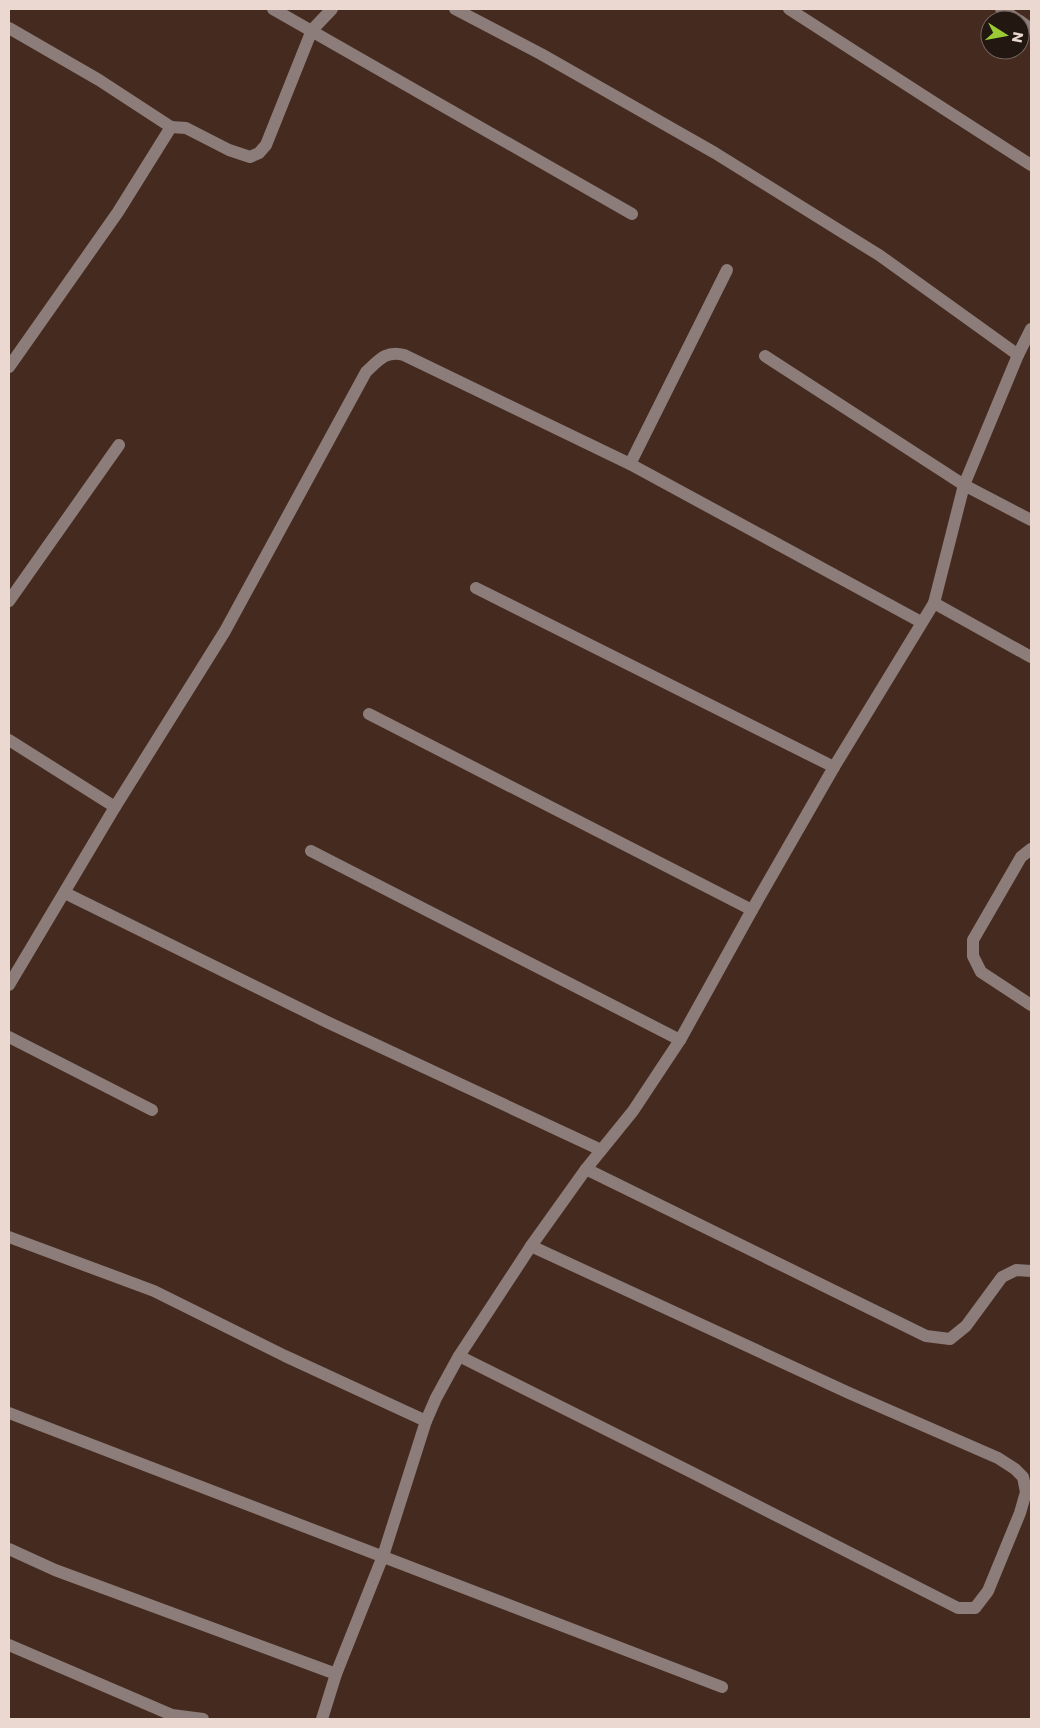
<svg xmlns="http://www.w3.org/2000/svg" width="1040" height="1728" font-family="Poppins,sans-serif">
<style>
.lines{fill:none;stroke-linecap:round;stroke-linejoin:round}
.minor{stroke:#8c7c7a;stroke-width:12}
</style>
<rect width="100%" height="100%" fill="#452b1f"/>
<g class="lines">
<g class="minor">
<polyline points="273,9 632,214"/>
<polyline points="455,9 541,54 715,153 879,255 1018,355"/>
<polyline points="789,9 1031,165"/>
<polyline points="1001,9 1018,20"/>
<polyline points="1020,21 1031,29"/>
<polyline points="9,28 99,80 171,127"/>
<polyline points="765,356 964,485 1031,520"/>
<polyline points="9,367 118,212 171,127 186,128 229,150 250,157 259,153 266,145 312,30 332,9"/>
<polyline points="630,464 727,270"/>
<polyline points="476,588 834,767"/>
<polyline points="9,601 119,445"/>
<polyline points="934,603 1031,657"/>
<polyline points="369,714 752,910"/>
<polyline points="9,740 115,807"/>
<polyline points="1031,849 1021,857 973,940 973,956 981,972 1031,1005"/>
<polyline points="311,851 680,1040"/>
<polyline points="65,893 327,1022 601,1150"/>
<path d="M 9,985 L 115,807 L 225,631 L 366,372 C 379,360 386,350 404,355 L 630,464 L 921,622"/>
<polyline points="9,1037 152,1110"/>
<polyline points="586,1169 926,1336 950,1339 966,1326 1002,1277 1016,1270 1031,1271"/>
<polyline points="9,1237 154,1291 285,1356 426,1421"/>
<polyline points="459,1356 693,1473 958,1608 975,1608 988,1591 1020,1513 1026,1492 1023,1477 1015,1469 998,1458 849,1393 531,1246"/>
<polyline points="9,1413 722,1687"/>
<polyline points="9,1549 55,1570 336,1674"/>
<polyline points="9,1645 172,1715 203,1719"/>
<polyline points="322,1719 336,1674 383,1556 426,1421 436,1398 459,1356 531,1246 586,1169 633,1111 680,1040 752,910 834,767 934,603 964,485 1018,355 1031,329"/>
</g>
</g>
<rect width="1040" height="1728" fill="none" stroke="#ead8d1" stroke-width="20"/>
<g transform="translate(1005 35) rotate(101)"><circle r="24" fill="#231712" stroke="#73645e"/>
<path d="M0-4L9 19L0 12L-9 19Z" fill="#9acb34"/>
<text y="-8" font-size="14" font-weight="bold" text-anchor="middle" fill="#ead8d1">N</text>
</g>
</svg>
